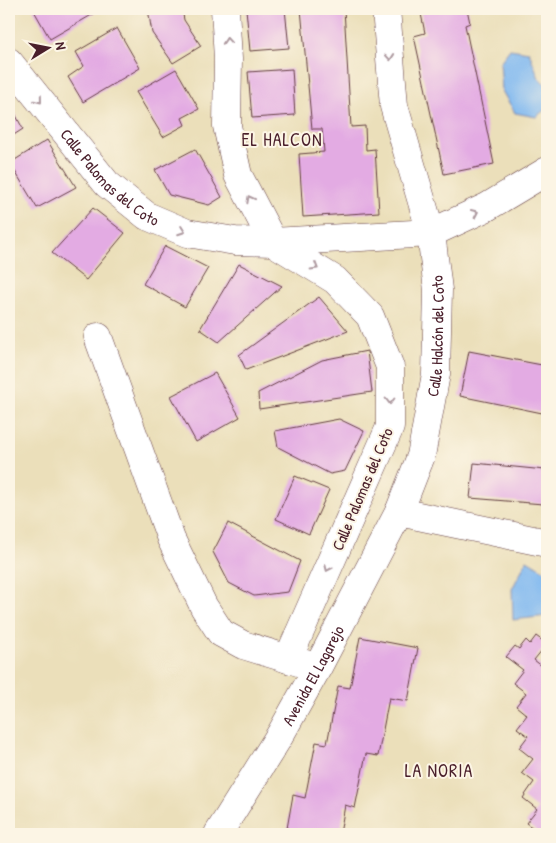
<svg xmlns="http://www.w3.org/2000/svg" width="556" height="843" font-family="'Patrick Hand',sans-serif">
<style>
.water{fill:#7fb8f0;stroke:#646c8e}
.building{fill:#e3abe3}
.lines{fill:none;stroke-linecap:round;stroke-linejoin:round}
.minor-casing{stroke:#623c40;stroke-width:29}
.minor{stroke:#fff;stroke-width:28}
.oneway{stroke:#ae9aa0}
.labels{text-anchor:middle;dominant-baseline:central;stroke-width:4;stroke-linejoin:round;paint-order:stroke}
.street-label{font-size:16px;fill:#4a1f2b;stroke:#fcf5e5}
.neighbourhood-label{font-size:18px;letter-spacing:1px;fill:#4a1f2b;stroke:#fcf5e5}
</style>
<rect width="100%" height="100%" fill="#fcf5e5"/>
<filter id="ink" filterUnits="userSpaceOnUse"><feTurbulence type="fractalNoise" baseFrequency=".02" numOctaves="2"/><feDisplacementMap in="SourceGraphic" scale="10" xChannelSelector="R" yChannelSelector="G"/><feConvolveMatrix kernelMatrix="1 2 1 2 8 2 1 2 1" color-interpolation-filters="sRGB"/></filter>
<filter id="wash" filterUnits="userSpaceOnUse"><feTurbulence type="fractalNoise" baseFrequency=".0096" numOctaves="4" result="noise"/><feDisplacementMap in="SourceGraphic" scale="20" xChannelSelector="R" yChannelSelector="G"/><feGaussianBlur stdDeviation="1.12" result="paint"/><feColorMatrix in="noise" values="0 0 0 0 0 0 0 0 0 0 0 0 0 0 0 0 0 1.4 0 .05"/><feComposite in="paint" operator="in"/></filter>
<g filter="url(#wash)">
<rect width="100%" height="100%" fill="#ebdfba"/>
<g class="water">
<polygon points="510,49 529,52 539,78 547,86 547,108 536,117 515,113 502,91 500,62"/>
<polygon points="527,560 547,572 547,616 513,620 512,589"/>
</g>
<g id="blocks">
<g class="building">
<polygon points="33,9 102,9 50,39"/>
<polygon points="148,9 182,9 184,20 201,46 173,63 152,33"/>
<polygon points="246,9 285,9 289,48 250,51"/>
<polygon points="301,9 344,9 351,127 365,126 366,150 375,149 379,212 303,217 299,154 324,152 322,129 312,129"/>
<polygon points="420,9 467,9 470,23 465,25 494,164 444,174 414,36 425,33"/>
<polygon points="117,28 140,68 83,102 68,77 84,66 76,52"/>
<polygon points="176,69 199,109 182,118 185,125 163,137 136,92"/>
<polygon points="292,69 295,115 252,118 248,72"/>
<polygon points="9,102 23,129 9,138"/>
<polygon points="47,140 76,187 37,208 10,163"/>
<polygon points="195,149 222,197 209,205 169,195 155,170"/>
<polygon points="93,208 125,233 86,280 52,253"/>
<polygon points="165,246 208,268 185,307 143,284"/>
<polygon points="239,264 282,286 219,342 200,329"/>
<polygon points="319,297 348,331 246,370 239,355"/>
<polygon points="367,351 372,392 259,409 258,393 322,360"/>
<polygon points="469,351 547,366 547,414 460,396"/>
<polygon points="215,373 240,417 196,442 171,396"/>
<polygon points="339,419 364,431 345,471 330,474 278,447 275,431"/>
<polygon points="474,463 545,470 543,504 470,498"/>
<polygon points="295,476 329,490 309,534 276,519"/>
<polygon points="228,523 300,561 288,592 254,596 229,583 213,552"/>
<polygon points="536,636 547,644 534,660 547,670 547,834 539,834 540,833 526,823 537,809 523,798 534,782 522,773 533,759 519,748 528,736 517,728 527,715 516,706 526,693 513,683 523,670 506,657 515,646 519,649 526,640 530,644"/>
<polygon points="360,637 418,648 408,701 389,698 378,756 366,754 355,808 345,805 340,834 286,834 293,795 305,798 316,742 327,744 338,686 350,688"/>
</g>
</g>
</g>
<g filter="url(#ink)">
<use href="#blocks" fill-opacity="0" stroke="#623c40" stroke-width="1"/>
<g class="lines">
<g class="minor-casing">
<g id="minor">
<polyline points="225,9 228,59 227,126 238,175 273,242"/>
<path id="s1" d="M 9,62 L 107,184 L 147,216 L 187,233 L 235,241 L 273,242 L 431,233 L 487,207 L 547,171"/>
<polyline points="273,242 335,280 370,316 390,367 390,427 288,659"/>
<polyline points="98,337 171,539 204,607 221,633 243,645 305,664"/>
<polyline points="399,512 547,543"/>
<path id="s2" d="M 218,834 L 280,735 L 318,667 L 399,512 L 421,456 L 436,374 L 438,290 L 431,233 L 394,106 L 386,9"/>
</g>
</g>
<use href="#minor" class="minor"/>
</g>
<defs><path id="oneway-chevron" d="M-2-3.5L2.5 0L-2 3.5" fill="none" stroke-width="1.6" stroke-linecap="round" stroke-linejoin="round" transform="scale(1.25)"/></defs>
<g class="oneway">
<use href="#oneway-chevron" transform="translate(227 41) rotate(-94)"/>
<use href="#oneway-chevron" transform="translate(390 57) rotate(85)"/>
<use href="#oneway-chevron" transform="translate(39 100) rotate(51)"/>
<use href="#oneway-chevron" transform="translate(250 199) rotate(-118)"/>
<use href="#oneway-chevron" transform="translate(475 213) rotate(-25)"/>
<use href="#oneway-chevron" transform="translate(182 231) rotate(20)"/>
<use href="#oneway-chevron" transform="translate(315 267) rotate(31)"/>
<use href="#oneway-chevron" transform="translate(390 401) rotate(90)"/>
<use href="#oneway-chevron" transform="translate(328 568) rotate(114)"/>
</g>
</g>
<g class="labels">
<g class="street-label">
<text stroke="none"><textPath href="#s1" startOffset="154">Calle Palomas del Coto</textPath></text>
<text stroke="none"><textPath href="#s2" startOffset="551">Calle Halcón del Coto</textPath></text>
<text transform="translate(362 489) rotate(-67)">Calle Palomas del Coto</text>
<text stroke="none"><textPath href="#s2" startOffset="185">Avenida El Lagarejo</textPath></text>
</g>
<g class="neighbourhood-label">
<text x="282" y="139">EL HALCON</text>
<text x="439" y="770">LA NORIA</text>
</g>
</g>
<rect width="556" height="843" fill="none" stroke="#fcf5e5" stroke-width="30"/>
<g transform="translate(48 48) rotate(80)" stroke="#fcf5e5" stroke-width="4" paint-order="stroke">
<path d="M0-4L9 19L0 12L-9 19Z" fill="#4a1f2b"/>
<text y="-8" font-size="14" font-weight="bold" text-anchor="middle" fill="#4a1f2b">N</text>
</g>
</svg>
